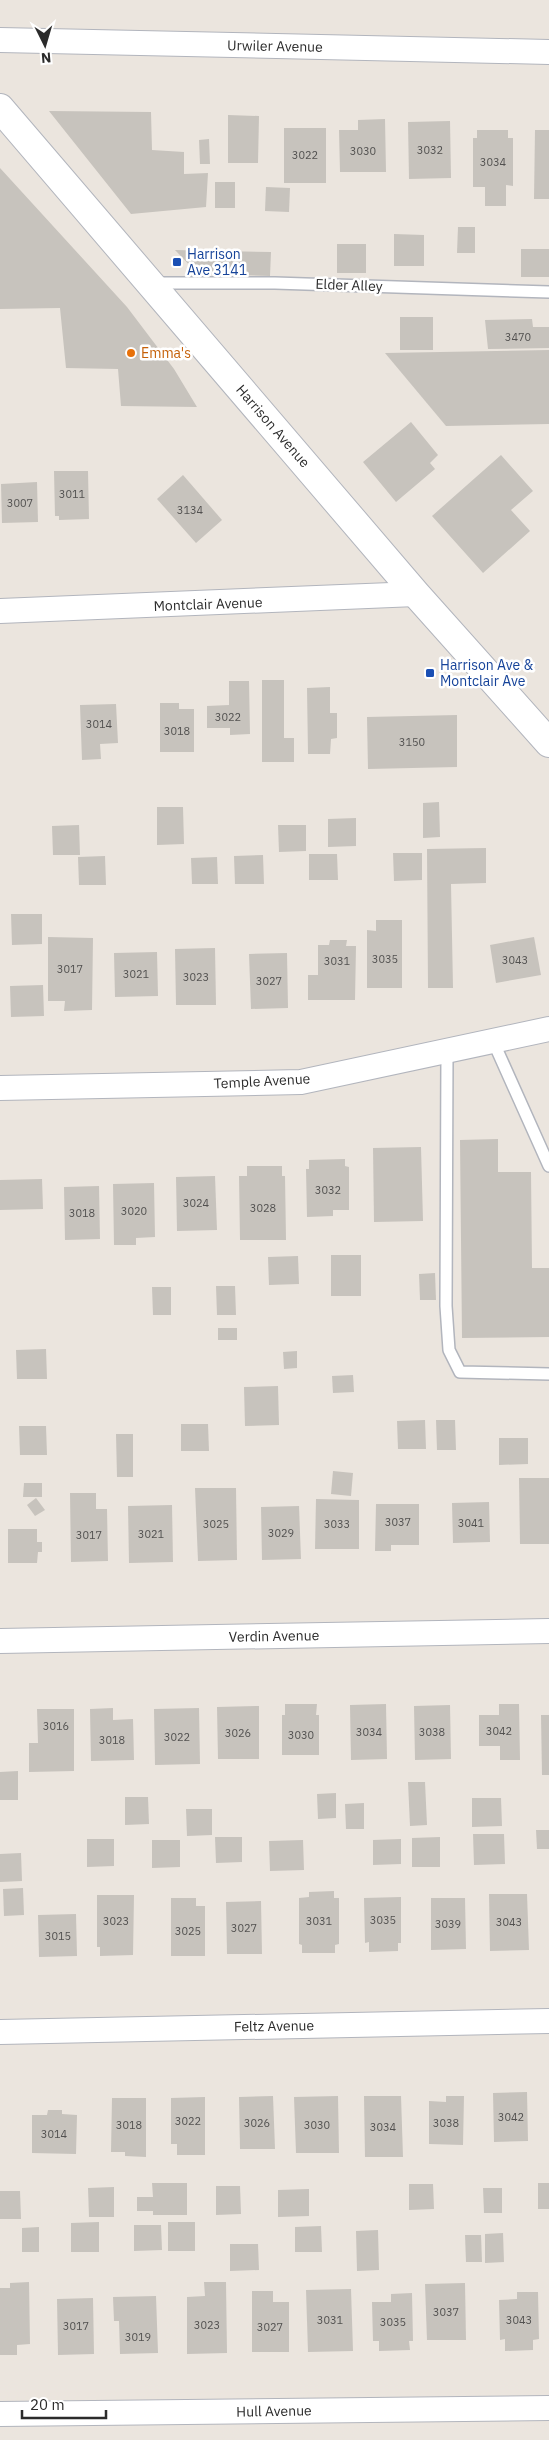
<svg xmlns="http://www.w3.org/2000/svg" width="549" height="2440" font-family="'IBM Plex Sans',sans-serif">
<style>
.building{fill:#c7c3bd}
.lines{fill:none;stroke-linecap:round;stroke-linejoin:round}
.service-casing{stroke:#b2b5bd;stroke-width:14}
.minor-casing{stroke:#b2b5bd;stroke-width:26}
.secondary-casing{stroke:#b2b5bd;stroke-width:30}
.service{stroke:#fff;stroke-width:11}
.minor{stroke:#fff;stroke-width:24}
.secondary{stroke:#fff;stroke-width:28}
.transit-dot{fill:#1a4fb4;stroke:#fff;stroke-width:2}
.food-dot{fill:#e8710a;stroke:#fff;stroke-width:2}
.labels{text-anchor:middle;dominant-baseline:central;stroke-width:5;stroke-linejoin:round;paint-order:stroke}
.number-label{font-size:11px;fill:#525150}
.street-label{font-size:14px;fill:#2b2b2b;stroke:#fff}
.transit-label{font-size:14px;fill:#164399;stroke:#fff;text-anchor:start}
.food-label{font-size:14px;fill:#c56008;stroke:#fff;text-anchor:start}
</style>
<rect width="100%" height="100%" fill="#ebe5de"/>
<g class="building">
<polygon points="49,111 151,112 152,150 184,152 184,174 208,173 206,207 131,214"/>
<polygon points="228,115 259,116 258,163 228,163"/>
<polygon points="385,119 386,172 340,172 339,130 358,130 358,120"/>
<polygon points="450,121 451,178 409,179 408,122"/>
<rect x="284" y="128" width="42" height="55"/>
<polygon points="477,130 508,130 508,138 513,138 513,186 506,185 506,206 485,206 485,187 473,187 473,138 477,138"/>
<polygon points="535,130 549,130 549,199 534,199"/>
<polygon points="209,139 210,164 200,164 199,140"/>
<polygon points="0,168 127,307 174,369 197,407 121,406 118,369 66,368 60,308 0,309"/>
<rect x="215" y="182" width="20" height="26"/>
<polygon points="266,187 290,188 289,212 265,211"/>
<polygon points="458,227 475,227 475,253 457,253"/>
<polygon points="394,234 424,235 424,266 394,266"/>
<rect x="337" y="244" width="29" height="29"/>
<rect x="521" y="249" width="28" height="28"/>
<polygon points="175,250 271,252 270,276 198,274"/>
<rect x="400" y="317" width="33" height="33"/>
<polygon points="532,319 533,327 549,327 549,348 488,349 485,320"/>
<polygon points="549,350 549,424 446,426 385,353"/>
<polygon points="411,422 438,455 430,463 435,469 396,502 363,462"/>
<polygon points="501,455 533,491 511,510 530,531 483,573 432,516"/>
<polygon points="54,471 88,471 89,519 59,520 59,516 55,516"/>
<polygon points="183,475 222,520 196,543 157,499"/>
<polygon points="37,482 38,522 2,523 1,484"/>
<polygon points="262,680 284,680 284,738 294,738 294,762 262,762"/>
<polygon points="229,681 249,681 250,734 230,735 230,728 207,728 207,706 229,705"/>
<polygon points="330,687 330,713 337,713 337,738 331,739 330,754 308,754 307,688"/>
<polygon points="160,703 179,703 179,709 194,709 194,752 160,752"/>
<polygon points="116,704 118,743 100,744 101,759 82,760 80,705"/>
<polygon points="457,715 457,767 368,769 367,717"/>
<polygon points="439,802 440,837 423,838 423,803"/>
<polygon points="157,807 183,807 184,844 157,845"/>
<polygon points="356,818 356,846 328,847 328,819"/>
<polygon points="79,825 80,855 53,855 52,826"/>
<polygon points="278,825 306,825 306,851 279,852"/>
<polygon points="486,848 486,883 451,884 453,988 428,988 427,849"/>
<polygon points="393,853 422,853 422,880 394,881"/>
<polygon points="309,854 337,854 338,880 309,880"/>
<polygon points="263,855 264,884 235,884 234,856"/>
<polygon points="105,856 106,885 79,885 78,857"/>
<polygon points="217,857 218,884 192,884 191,858"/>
<polygon points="11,914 42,914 42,944 12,945"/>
<polygon points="376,920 402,920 402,988 367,988 367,930 376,931"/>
<polygon points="48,937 93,938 92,1010 64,1011 65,1001 48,1001"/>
<polygon points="534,937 541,975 496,983 490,945"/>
<polygon points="330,940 347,940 346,946 356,946 355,1000 308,1000 308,975 318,975 318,945 329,945"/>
<polygon points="215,948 216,1005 176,1005 175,949"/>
<polygon points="157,952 158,996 115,997 114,953"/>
<polygon points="287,953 288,1008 251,1009 249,954"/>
<polygon points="43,985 44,1016 11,1017 10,986"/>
<polygon points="498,1139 498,1172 531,1172 532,1268 549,1268 549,1337 462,1338 460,1140"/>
<polygon points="421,1147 423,1221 374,1222 373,1148"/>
<polygon points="345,1159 345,1166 349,1167 349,1210 333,1210 333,1216 307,1217 306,1169 309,1169 309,1160"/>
<polygon points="247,1166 282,1166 282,1176 285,1176 286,1240 240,1240 239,1176 247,1176"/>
<polygon points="215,1176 217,1230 177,1231 176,1177"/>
<polygon points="42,1179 43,1209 0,1210 0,1180"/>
<polygon points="154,1183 155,1237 136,1238 136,1245 114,1245 113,1184"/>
<polygon points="99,1186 100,1239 65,1240 64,1187"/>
<rect x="331" y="1255" width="30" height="41"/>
<polygon points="298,1256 299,1284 269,1285 268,1257"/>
<polygon points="435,1273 436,1300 420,1300 419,1274"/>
<polygon points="216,1286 235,1286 236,1315 217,1315"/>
<polygon points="152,1287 171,1287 171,1315 153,1315"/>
<rect x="218" y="1328" width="19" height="12"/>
<polygon points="46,1349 47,1379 17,1379 16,1350"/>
<polygon points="297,1351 297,1368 284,1369 283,1352"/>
<polygon points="353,1375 354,1392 333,1393 332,1376"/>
<polygon points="278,1386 279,1425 245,1426 244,1387"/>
<polygon points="425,1420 426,1449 398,1449 397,1421"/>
<polygon points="436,1420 455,1420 456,1450 437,1450"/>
<polygon points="181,1424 208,1424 209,1451 181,1451"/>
<polygon points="19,1426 46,1426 47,1455 20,1455"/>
<polygon points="116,1434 133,1434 133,1477 117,1477"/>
<polygon points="499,1438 528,1438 528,1464 499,1465"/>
<polygon points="333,1471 353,1473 351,1496 331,1494"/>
<polygon points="519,1478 549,1478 549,1544 520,1544"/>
<polygon points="24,1483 42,1483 42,1497 23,1497"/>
<polygon points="195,1488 236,1488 237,1560 198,1561"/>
<polygon points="70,1493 96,1493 96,1509 107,1509 108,1561 71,1562"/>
<polygon points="36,1498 45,1510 35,1516 27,1505"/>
<polygon points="316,1499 359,1500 359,1549 315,1549"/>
<polygon points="489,1502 490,1542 453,1543 452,1503"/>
<polygon points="376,1504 419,1504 419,1545 391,1545 391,1551 375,1551"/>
<polygon points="172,1505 173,1562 129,1563 128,1506"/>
<polygon points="299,1506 301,1559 262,1560 261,1507"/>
<polygon points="8,1529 37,1529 37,1542 42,1542 42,1552 38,1552 37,1563 8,1563"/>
<polygon points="285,1704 317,1704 316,1715 319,1715 319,1755 282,1755 282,1715 285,1715"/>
<polygon points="386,1704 387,1759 351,1760 350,1705"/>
<polygon points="499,1704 519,1704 520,1760 500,1760 500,1746 479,1746 479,1715 499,1715"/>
<polygon points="450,1705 451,1759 415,1760 414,1706"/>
<polygon points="259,1706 259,1759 218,1759 217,1707"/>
<polygon points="113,1708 113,1720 133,1719 134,1760 91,1761 90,1709"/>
<polygon points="199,1708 200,1764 155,1765 154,1709"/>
<polygon points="37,1709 74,1709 74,1771 29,1772 29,1743 38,1743"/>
<polygon points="541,1715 549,1715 549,1775 542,1775"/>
<polygon points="18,1771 18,1800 0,1800 0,1772"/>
<polygon points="408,1782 425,1782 427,1825 410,1826"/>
<polygon points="336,1793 336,1818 318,1819 317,1794"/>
<polygon points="125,1797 148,1797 149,1824 125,1825"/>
<polygon points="472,1798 501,1798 502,1826 472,1827"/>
<polygon points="364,1803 364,1829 346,1829 345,1804"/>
<polygon points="186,1809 212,1809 212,1835 187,1836"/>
<polygon points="536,1830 549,1830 549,1849 537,1849"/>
<polygon points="473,1834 504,1834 505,1864 474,1865"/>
<polygon points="215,1837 242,1837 242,1862 216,1863"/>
<polygon points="440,1837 440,1867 412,1867 412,1838"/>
<polygon points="87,1839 114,1839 114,1866 87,1867"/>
<polygon points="401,1839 401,1864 373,1865 373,1840"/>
<polygon points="152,1840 180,1840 180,1867 152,1868"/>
<polygon points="303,1840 304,1870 270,1871 269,1841"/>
<polygon points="21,1853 22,1881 0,1882 0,1854"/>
<polygon points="23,1888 24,1915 4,1916 3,1889"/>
<polygon points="334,1891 334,1898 339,1898 339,1944 335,1945 335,1953 302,1953 302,1945 299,1944 299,1898 309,1897 309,1892"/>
<polygon points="489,1894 527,1894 529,1950 490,1951"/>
<polygon points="97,1895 134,1895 133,1955 100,1956 100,1947 97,1947"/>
<polygon points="401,1897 401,1943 398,1943 398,1951 369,1952 369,1942 365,1943 364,1898"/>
<polygon points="171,1898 196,1898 196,1906 205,1906 205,1956 171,1956"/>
<polygon points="431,1898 465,1898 466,1949 431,1950"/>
<polygon points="261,1901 262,1954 227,1954 226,1902"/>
<polygon points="76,1914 77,1956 39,1957 38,1915"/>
<polygon points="527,2092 528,2141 494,2142 493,2093"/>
<polygon points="273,2096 275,2149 240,2149 239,2097"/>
<polygon points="338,2096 339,2153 296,2153 294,2097"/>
<polygon points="364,2096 401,2096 403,2157 365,2157"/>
<polygon points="446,2096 464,2096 463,2145 429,2144 429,2101 446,2102"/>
<polygon points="205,2097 205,2155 177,2155 177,2144 171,2144 171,2098"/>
<polygon points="112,2098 146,2098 146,2157 125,2156 125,2152 111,2152"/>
<polygon points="48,2110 62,2110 62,2114 77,2115 76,2154 32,2153 32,2115 47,2115"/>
<polygon points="152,2183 187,2183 187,2215 153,2215 153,2211 137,2211 137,2197 153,2197"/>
<rect x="538" y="2183" width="11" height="26"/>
<polygon points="409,2184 433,2184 434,2209 409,2210"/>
<polygon points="216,2186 240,2186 241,2214 216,2215"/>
<polygon points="114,2187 114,2217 89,2217 88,2188"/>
<polygon points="483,2188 502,2188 502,2213 484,2213"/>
<polygon points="309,2189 309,2216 278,2217 278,2190"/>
<polygon points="0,2191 20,2191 21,2219 0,2219"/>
<polygon points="99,2222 99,2252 71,2252 71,2223"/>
<rect x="168" y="2222" width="27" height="29"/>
<polygon points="134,2225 161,2225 162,2250 134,2251"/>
<polygon points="321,2226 322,2252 295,2252 295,2227"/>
<polygon points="39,2227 39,2252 22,2252 22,2228"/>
<polygon points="378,2230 379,2270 357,2271 356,2231"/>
<polygon points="503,2233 504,2262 485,2263 485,2234"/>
<polygon points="465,2235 481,2235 482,2262 466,2262"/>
<polygon points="230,2244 258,2244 259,2270 230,2271"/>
<polygon points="29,2282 30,2344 17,2345 17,2355 0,2355 0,2288 10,2288 10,2283"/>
<polygon points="204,2282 226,2282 227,2353 187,2354 187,2297 205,2296"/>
<polygon points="465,2283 466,2340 427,2340 425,2284"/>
<polygon points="351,2289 353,2351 308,2352 306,2290"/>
<polygon points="252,2291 273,2291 273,2302 289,2302 289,2352 252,2352"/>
<polygon points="517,2292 538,2292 539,2339 533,2340 533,2350 505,2351 505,2339 500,2340 499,2300 517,2299"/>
<polygon points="412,2293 413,2341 409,2341 410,2350 379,2351 379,2341 373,2341 372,2302 391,2302 391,2294"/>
<polygon points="156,2296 158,2353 120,2354 119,2321 114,2321 113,2297"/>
<polygon points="93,2298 94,2354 58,2355 57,2299"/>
</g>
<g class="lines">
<g class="service-casing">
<g id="service">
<polyline points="153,283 275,283 549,292"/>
<polyline points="493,1041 549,1166"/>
<polyline points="447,1052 446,1306 449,1350 460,1372 549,1374"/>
</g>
</g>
<g class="minor-casing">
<g id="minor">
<polyline points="0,40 549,52"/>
<polyline points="0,611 416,594"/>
<polyline points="0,1088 301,1082 549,1029"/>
<polyline points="0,1641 549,1631"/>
<polyline points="0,2032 549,2021"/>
<polyline points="0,2414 549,2408"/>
</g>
</g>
<g class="secondary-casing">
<polyline id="secondary" points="0,108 416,594 549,743"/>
</g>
<use href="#service" class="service"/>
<use href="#minor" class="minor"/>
<use href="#secondary" class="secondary"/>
</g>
<g class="transit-dot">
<rect x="172" y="257" width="10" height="10" rx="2.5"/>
<rect x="425" y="668" width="10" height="10" rx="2.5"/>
</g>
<circle class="food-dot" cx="131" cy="353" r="5"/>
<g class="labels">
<g class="number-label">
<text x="430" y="150">3032</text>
<text x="363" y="151">3030</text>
<text x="305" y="155">3022</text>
<text x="493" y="162">3034</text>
<text x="518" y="337">3470</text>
<text x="72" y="494">3011</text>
<text x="20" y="503">3007</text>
<text x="190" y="510">3134</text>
<text x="228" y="717">3022</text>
<text x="99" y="724">3014</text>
<text x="177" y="731">3018</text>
<text x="412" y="742">3150</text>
<text x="385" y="959">3035</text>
<text x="515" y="960">3043</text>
<text x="337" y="961">3031</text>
<text x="70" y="969">3017</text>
<text x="136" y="974">3021</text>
<text x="196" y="977">3023</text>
<text x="269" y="981">3027</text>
<text x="328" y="1190">3032</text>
<text x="196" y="1203">3024</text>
<text x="263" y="1208">3028</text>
<text x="134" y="1211">3020</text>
<text x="82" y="1213">3018</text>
<text x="398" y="1522">3037</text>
<text x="471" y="1523">3041</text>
<text x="216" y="1524">3025</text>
<text x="337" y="1524">3033</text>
<text x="281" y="1533">3029</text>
<text x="151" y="1534">3021</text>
<text x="89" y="1535">3017</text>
<text x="56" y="1726">3016</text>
<text x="499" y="1731">3042</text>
<text x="369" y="1732">3034</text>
<text x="432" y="1732">3038</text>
<text x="238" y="1733">3026</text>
<text x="301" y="1735">3030</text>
<text x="177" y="1737">3022</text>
<text x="112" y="1740">3018</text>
<text x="383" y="1920">3035</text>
<text x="116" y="1921">3023</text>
<text x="319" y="1921">3031</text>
<text x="509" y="1922">3043</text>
<text x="448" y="1924">3039</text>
<text x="244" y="1928">3027</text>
<text x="188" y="1931">3025</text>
<text x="58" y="1936">3015</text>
<text x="511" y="2117">3042</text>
<text x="188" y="2121">3022</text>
<text x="257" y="2123">3026</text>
<text x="446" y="2123">3038</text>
<text x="129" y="2125">3018</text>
<text x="317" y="2125">3030</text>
<text x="383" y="2127">3034</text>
<text x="54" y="2134">3014</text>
<text x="446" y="2312">3037</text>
<text x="330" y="2320">3031</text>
<text x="519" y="2320">3043</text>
<text x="393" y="2322">3035</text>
<text x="207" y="2325">3023</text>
<text x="76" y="2326">3017</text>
<text x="270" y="2327">3027</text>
<text x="138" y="2337">3019</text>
</g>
<g class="street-label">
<text transform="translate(275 46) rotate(1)">Urwiler Avenue</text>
<text transform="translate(349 285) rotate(2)">Elder Alley</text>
<text transform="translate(273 426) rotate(49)">Harrison Avenue</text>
<text transform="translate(208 604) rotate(-2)">Montclair Avenue</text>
<text transform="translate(262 1081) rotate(-3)">Temple Avenue</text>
<text transform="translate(274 1636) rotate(-1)">Verdin Avenue</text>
<text transform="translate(274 2026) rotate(-1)">Feltz Avenue</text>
<text transform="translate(274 2411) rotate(-1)">Hull Avenue</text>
</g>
<g class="transit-label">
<text x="187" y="254">Harrison<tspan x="187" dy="16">Ave 3141</tspan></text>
<text x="440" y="665">Harrison Ave &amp;<tspan x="440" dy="16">Montclair Ave</tspan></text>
</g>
<g class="food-label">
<text x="141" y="353">Emma's</text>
</g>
</g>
<g transform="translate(45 45) rotate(175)" stroke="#ffffff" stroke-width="4" paint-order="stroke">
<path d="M0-4L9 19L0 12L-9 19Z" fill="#2b2b2b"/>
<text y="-8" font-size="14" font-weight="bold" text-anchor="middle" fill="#2b2b2b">N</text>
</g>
<path d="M22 2410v8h84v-8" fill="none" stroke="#2b2b2b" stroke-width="2.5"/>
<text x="30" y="2410" font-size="15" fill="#2b2b2b" stroke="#ffffff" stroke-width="4" paint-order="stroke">20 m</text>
</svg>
